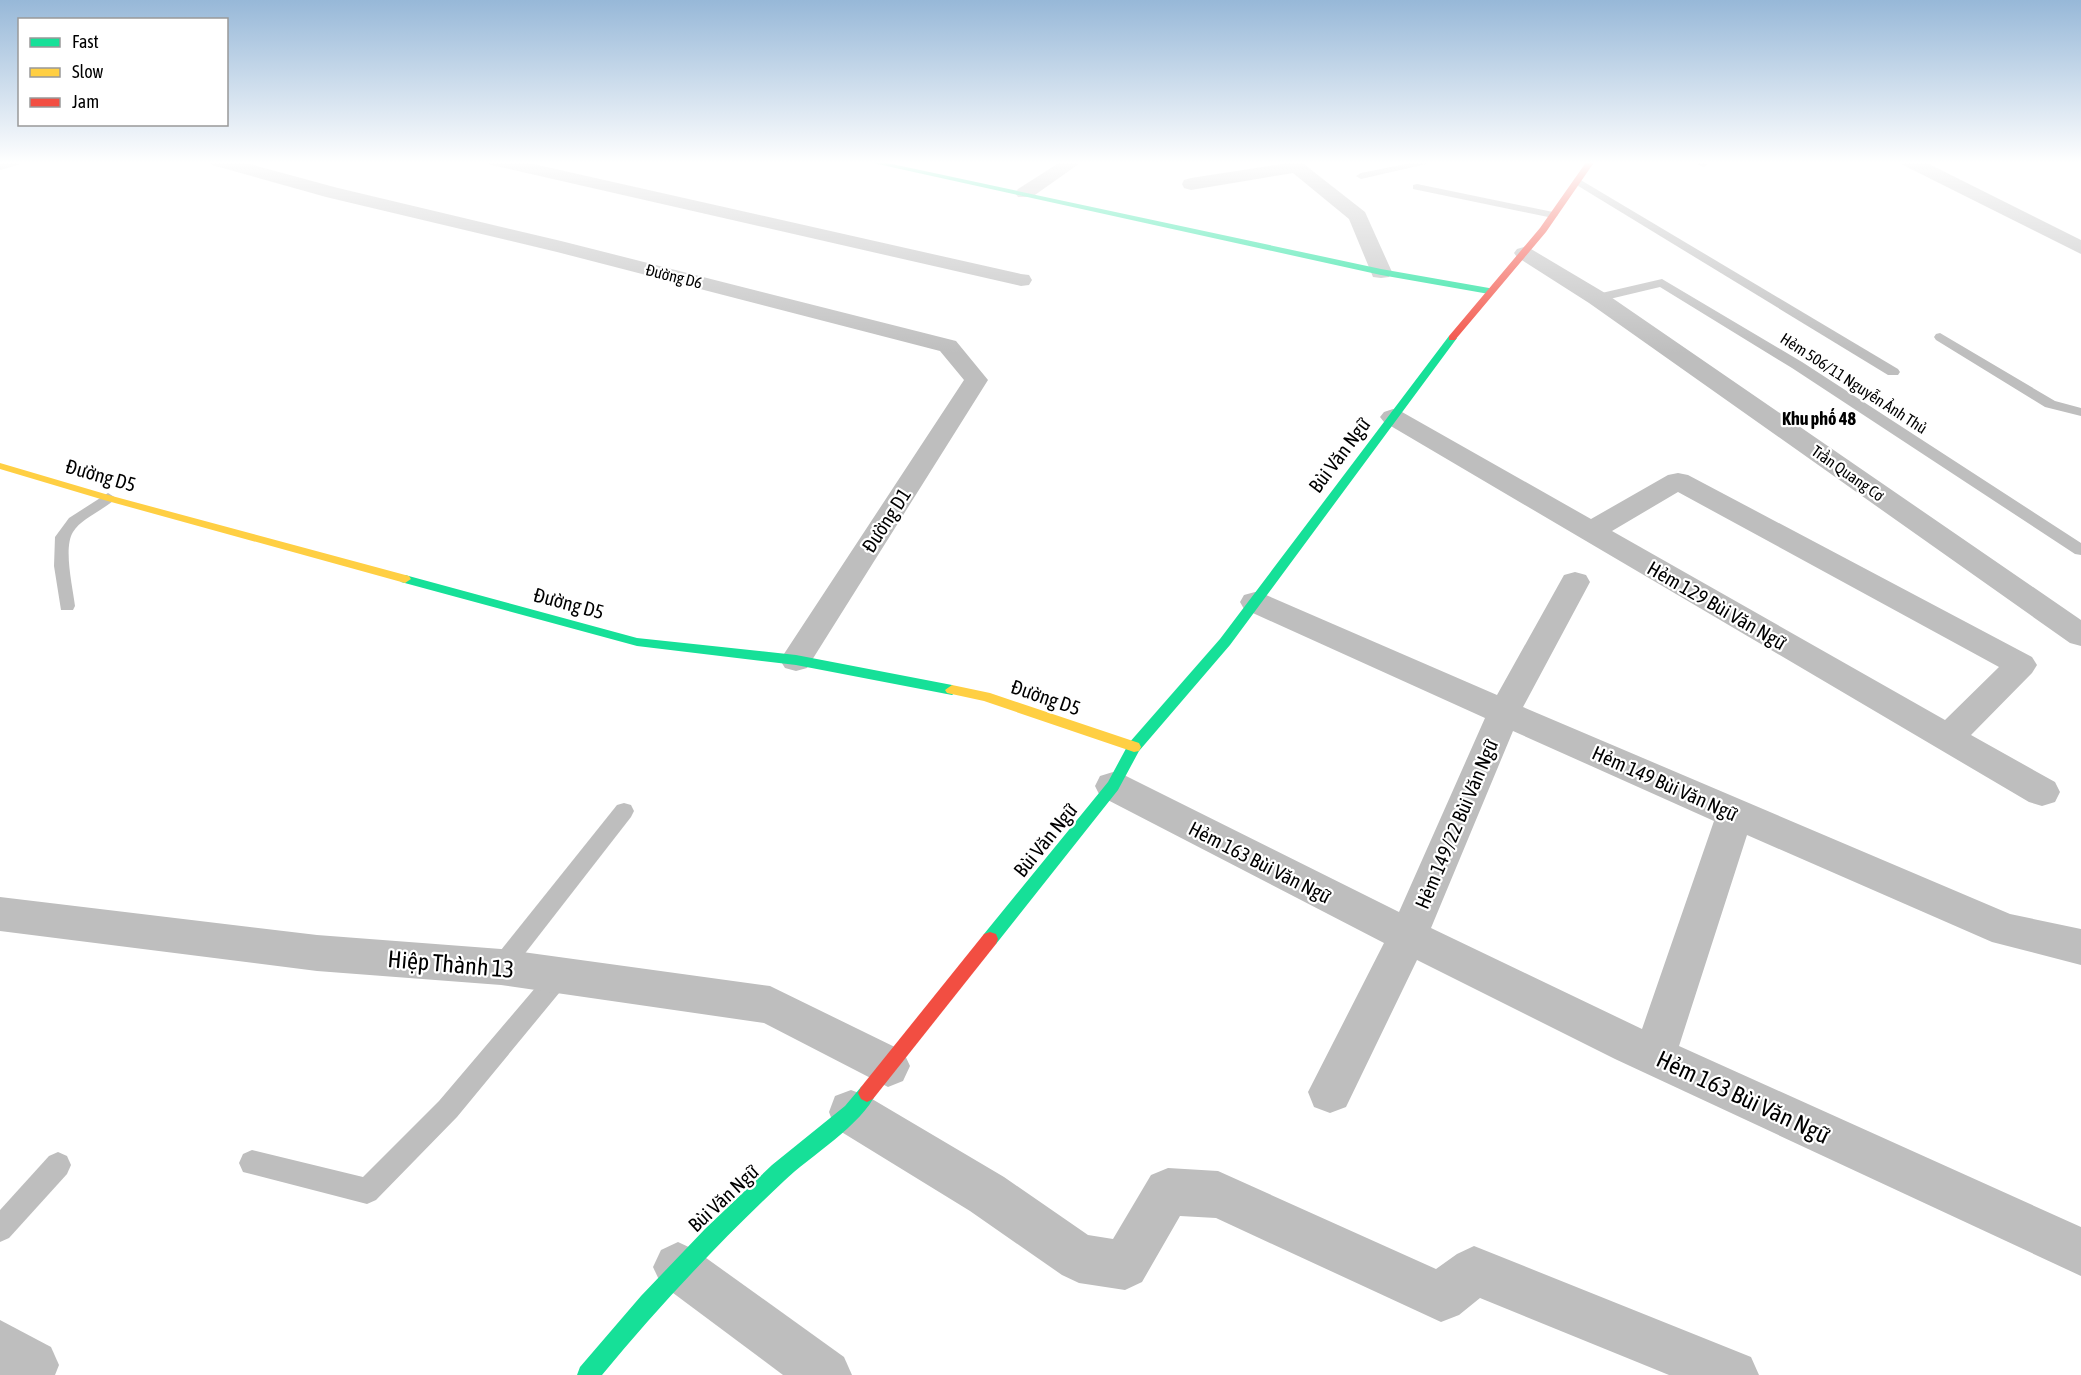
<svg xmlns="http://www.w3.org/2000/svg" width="2081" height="1375" font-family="'Asap Condensed',sans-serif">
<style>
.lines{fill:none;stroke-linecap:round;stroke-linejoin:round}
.lane{fill:#bebebe;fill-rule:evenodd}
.street{fill:#bebebe;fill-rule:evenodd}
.fast{fill:#16e098;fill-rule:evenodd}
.slow{fill:#ffcf43;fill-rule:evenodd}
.jam{fill:#f24e42;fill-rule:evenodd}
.labels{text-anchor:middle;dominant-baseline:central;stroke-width:4.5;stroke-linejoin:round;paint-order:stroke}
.far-street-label{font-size:16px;fill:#000;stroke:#fff}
.far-neighbourhood-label{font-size:18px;font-weight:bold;fill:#000;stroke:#fff}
.street-label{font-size:20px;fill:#000;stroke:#fff}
.near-street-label{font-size:24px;fill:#000;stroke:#fff}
</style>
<rect width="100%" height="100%" fill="#fff"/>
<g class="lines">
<g class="lane">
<polygon points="1420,161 1439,161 1361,179 1356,176 1361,173"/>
<polygon points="1693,161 1705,161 1708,164 1703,167"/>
<polygon points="1579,179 1898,369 1900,372 1898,375 1888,375 1575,184 1574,182"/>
<polygon points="1417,184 1553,212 1558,215 1553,218 1413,189 1413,185"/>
<polygon points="1662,279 1802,362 2081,543 2081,555 2075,554 1792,368 1660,287 1597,302 1591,298 1593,295"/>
<polygon points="1940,333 2055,401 2081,408 2081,416 2045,407 1936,340 1934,337 1936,334"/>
<path d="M 108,493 L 116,498 L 113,501 C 101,511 81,519 73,532 C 63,548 73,588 75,606 L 73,610 L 61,610 L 54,566 L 55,537 L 69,518 Z"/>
<polygon points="624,803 631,805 634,811 631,817 509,974 501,977 493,974 490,967 493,960 617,805"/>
<polygon points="561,964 569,967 572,974 569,981 457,1117 376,1200 367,1204 243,1172 239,1163 243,1154 252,1150 363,1177 439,1101 553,967"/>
<polygon points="58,1152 67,1156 71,1165 67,1174 9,1238 0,1242 0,1210 49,1156"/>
</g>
<g class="street">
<polygon points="0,161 21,161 18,165 0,170"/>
<polygon points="209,161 238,161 338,188 561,241 956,341 988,380 807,668 796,671 785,668 780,660 964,380 940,351 557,252 326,197 212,165"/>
<polygon points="487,161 520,161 1021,274 1029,275 1032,280 1029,285 1021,286 496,166 490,165"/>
<polygon points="1062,161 1083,161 1032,197 1018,197 1015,193 1018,189"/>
<polygon points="1280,161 1300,161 1365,212 1392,272 1389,277 1381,278 1373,277 1349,219 1293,173 1191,190 1184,188 1182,184 1184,180 1191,178 1282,164"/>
<polygon points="1900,161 1923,161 2081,240 2081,254 1903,165"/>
<polygon points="1524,247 1531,249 1605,293 2081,620 2081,646 2070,643 1589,303 1517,257 1514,253 1517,249"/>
<path d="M 1393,409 L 1402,412 L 1591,519 L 1668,475 L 1678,473 L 1688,475 L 2032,657 L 2037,665 L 2032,673 L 1971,735 L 2055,782 L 2060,792 L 2055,802 L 2042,806 L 2029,802 L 1384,422 L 1380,417 L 1384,412 ZM 1678,492 L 1999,667 L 1945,720 L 1612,531 Z"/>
<path d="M 1575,572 L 1586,575 L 1590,582 L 1523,707 L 2010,914 L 2081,929 L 2081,965 L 1992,942 L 1747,835 L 1679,1046 L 2081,1227 L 2081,1276 L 1615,1059 L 1417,960 L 1346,1107 L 1330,1113 L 1314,1107 L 1308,1092 L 1384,943 L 1100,796 L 1095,786 L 1100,776 L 1113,772 L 1126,776 L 1399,912 L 1485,718 L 1244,609 L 1240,602 L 1244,595 L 1255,592 L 1266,595 L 1497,695 L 1564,575 ZM 1513,731 L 1714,821 L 1642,1029 L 1431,928 Z"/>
<polygon points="0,897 317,935 501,949 770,986 903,1051 910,1066 903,1081 888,1087 764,1023 501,985 317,971 0,931"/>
<polygon points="851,1090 867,1096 1004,1177 1088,1235 1113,1239 1151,1175 1168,1168 1218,1171 1436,1269 1457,1254 1474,1246 1751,1357 1759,1375 1669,1375 1480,1298 1459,1315 1441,1322 1216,1218 1180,1216 1142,1282 1125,1290 1079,1283 1062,1275 970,1211 835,1128 829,1112 835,1096"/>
<polygon points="678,1242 695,1250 844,1357 852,1375 783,1375 661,1284 653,1267 661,1250"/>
<polygon points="0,1320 51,1347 59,1365 55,1375 0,1375"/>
</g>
<g class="fast">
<polygon points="864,161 878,161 1381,269 1489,288 1493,291 1489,294 1381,275"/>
<polygon points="1449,336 1457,338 1230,645 1139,751 1118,790 996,944 990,946 984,944 982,939 984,934 1108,782 1129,743 1220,639"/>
<polygon points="405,575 637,638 796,655 952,685 959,690 952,695 796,665 637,646 401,582 399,579 401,576"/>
<path d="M 867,1084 L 873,1087 L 876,1093 C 863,1124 809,1157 784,1181 C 719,1242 659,1306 602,1375 L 577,1375 L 580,1367 L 641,1296 L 705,1229 L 772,1165 L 845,1106 L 861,1087 Z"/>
</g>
<g class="slow">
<polygon points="0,463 112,496 409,576 411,579 405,583 104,500 0,469"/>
<polygon points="952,685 990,693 1139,743 1141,747 1139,751 1134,752 984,701 947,693 945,690"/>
</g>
<g class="jam">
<polygon points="1587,161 1595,161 1546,232 1455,340 1449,340 1449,336 1540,228"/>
<polygon points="990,932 996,934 998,939 996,944 873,1099 867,1102 861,1099 858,1093 861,1087 984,934"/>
</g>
</g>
<linearGradient id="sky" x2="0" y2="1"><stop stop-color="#97b8d8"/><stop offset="0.46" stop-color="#fff"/><stop offset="1" stop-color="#fff" stop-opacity="0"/></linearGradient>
<rect width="2081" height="353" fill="url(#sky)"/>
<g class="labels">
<g class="far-street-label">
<text transform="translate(674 276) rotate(14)">Đường D6</text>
<text transform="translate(1854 383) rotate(33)">Hẻm 506/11 Nguyễn Ảnh Thủ</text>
<text transform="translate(1848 473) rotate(35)">Trần Quang Cơ</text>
</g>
<g class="far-neighbourhood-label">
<text x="1819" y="418">Khu phố 48</text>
</g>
<g class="street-label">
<text transform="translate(1339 455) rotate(-53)">Bùi Văn Ngữ</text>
<text transform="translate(101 475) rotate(16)">Đường D5</text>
<text transform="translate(886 520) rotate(-57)">Đường D1</text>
<text transform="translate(569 603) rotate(15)">Đường D5</text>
<text transform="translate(1717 605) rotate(30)">Hẻm 129 Bùi Văn Ngữ</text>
<text transform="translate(1046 697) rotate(19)">Đường D5</text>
<text transform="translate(1665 783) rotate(24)">Hẻm 149 Bùi Văn Ngữ</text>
<text transform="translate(1456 824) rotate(-67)">Hẻm 149/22 Bùi Văn Ngữ</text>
<text transform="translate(1045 840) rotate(-51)">Bùi Văn Ngữ</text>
<text transform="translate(1260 862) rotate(27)">Hẻm 163 Bùi Văn Ngữ</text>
<text transform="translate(723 1198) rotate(-43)">Bùi Văn Ngữ</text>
</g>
<g class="near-street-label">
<text transform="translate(451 964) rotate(5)">Hiệp Thành 13</text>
<text transform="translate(1743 1097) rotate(25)">Hẻm 163 Bùi Văn Ngữ</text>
</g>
</g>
<rect x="18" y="18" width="210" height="108" fill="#ffffff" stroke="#999999" stroke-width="1.5"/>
<rect x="30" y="38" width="30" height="9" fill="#16e098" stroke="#999999" stroke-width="1.5"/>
<text x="72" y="48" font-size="18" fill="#000000">Fast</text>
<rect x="30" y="68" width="30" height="9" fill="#ffcf43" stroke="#999999" stroke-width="1.5"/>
<text x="72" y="78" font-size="18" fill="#000000">Slow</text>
<rect x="30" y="98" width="30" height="9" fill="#f24e42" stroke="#999999" stroke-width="1.5"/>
<text x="72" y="108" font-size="18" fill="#000000">Jam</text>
</svg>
